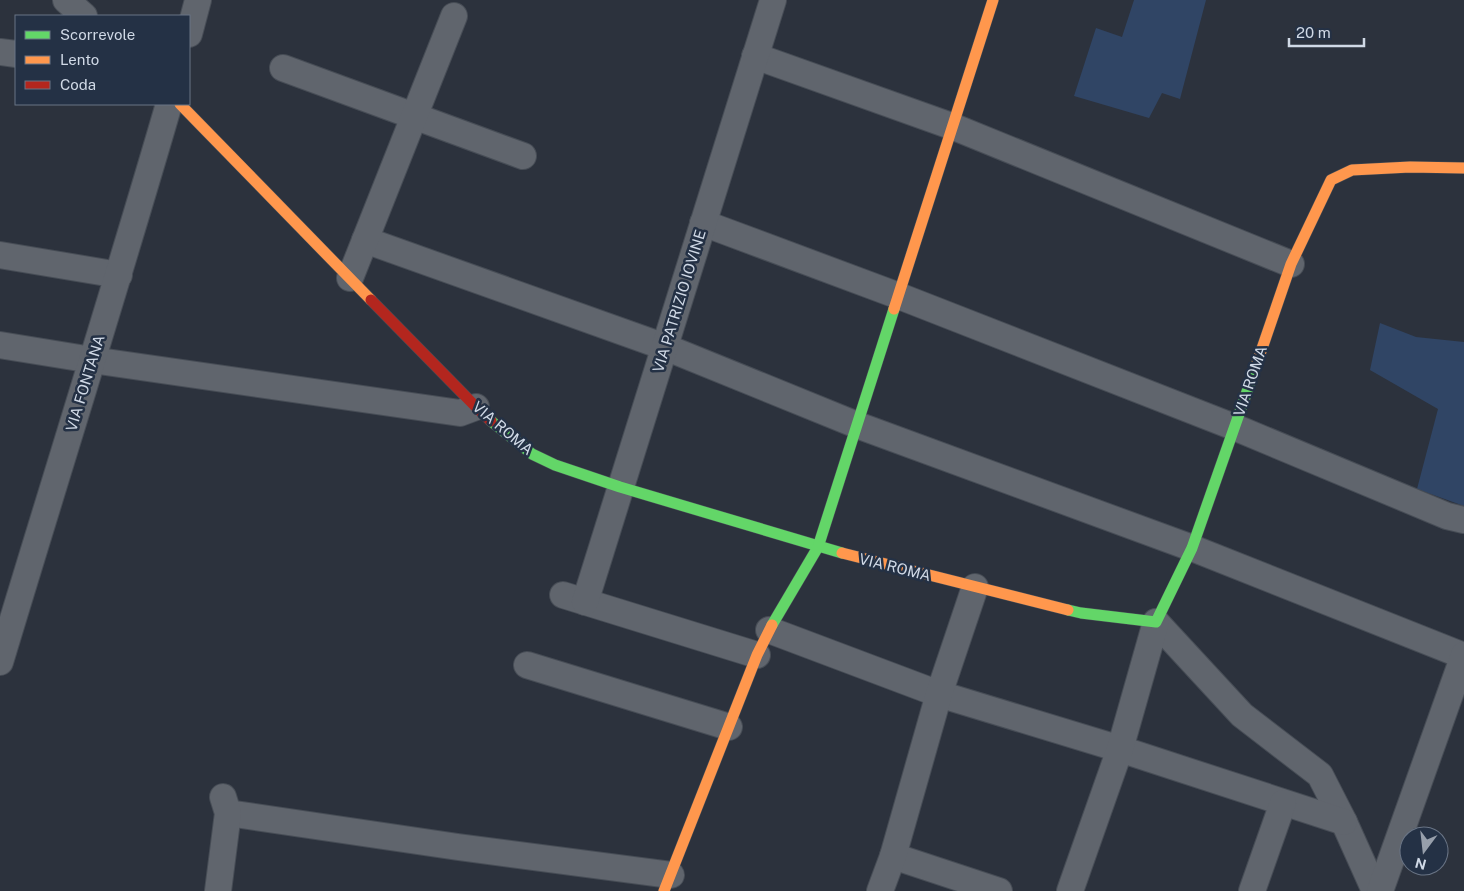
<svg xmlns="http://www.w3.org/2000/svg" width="1464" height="891" font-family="'Public Sans',sans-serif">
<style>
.green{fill:#304565}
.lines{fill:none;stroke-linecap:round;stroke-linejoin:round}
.street-casing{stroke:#474d56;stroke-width:28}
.fast-casing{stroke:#474d56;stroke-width:12}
.slow-casing{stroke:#474d56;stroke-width:12}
.jam-casing{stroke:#474d56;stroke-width:12}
.street{stroke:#60656d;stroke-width:26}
.fast{stroke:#63d668;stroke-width:11}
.slow{stroke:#ff974d;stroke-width:11}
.jam{stroke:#b3261e;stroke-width:11}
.labels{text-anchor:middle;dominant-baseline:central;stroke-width:5;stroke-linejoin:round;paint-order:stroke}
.street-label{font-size:15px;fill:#d0d9e6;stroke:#243145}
</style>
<rect width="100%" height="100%" fill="#2c323d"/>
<g class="green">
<polygon points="1134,0 1206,0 1180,99 1162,93 1149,118 1074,96 1096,28 1122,37"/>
<polygon points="1380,323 1416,337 1464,342 1464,506 1417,489 1438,409 1370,370"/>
</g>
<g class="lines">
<g class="street-casing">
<g id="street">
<polyline points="66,0 84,16"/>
<polyline points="189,34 198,0"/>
<polyline points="0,52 16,54"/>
<polyline points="755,56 954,127 1291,264"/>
<polyline points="283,68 523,156"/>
<polyline points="703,223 899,296 1234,427 1447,516 1464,520"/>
<polyline points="365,240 665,347 857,425 1192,548 1464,656"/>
<polyline points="0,255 119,275"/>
<polyline points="350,278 454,16"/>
<polyline points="0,345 92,360 460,413 476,407"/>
<polyline points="563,595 757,655"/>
<polyline points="585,602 773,0"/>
<polyline points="1156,622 1242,715 1320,775 1344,822 1375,891"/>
<polyline points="769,630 939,694 1120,749 1344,822"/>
<path d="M 0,662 C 56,476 115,290 169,104"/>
<polyline points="527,665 729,727"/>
<polyline points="228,813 458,847 671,875"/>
<polyline points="893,856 999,891"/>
<polyline points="218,891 228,813 223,797"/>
<polyline points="880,891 893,856 939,694 975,587"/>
<polyline points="1070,891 1120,749 1156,622"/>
<polyline points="1252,891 1283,803"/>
<polyline points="1380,891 1464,655"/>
</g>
</g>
<g class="fast-casing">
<g id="fast">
<polyline points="491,421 532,454 555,465 620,487 842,553"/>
<polyline points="1068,610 1081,613 1156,622 1192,548 1257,363"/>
<polyline points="772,625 818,547 894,309"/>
</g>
</g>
<g class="slow-casing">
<g id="slow">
<polyline points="180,104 371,300"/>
<polyline points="894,309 993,0"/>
<polyline points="1257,363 1291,264 1331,180 1352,170 1410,167 1464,168"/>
<polyline points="842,553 1068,610"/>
<polyline points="664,891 757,655 772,625"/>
</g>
</g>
<g class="jam-casing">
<polyline id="jam" points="371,300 476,407 491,421"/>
</g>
<use href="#street" class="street"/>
<use href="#fast" class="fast"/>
<use href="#slow" class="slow"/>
<use href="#jam" class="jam"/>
</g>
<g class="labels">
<g class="street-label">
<text transform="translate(679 301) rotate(-73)">VIA PATRIZIO IOVINE</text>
<text transform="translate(1250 381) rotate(-71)">VIA ROMA</text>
<text transform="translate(85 383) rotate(-73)">VIA FONTANA</text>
<text transform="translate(503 428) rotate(40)">VIA ROMA</text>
<text transform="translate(895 567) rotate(14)">VIA ROMA</text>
</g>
</g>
<rect x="15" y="15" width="175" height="90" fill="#243145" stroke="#697485"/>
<rect x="25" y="31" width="25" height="8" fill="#63d668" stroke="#697485"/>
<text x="60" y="40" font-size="15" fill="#d0d9e6">Scorrevole</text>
<rect x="25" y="56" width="25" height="8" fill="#ff974d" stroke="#697485"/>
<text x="60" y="65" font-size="15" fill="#d0d9e6">Lento</text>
<rect x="25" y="81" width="25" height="8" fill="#b3261e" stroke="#697485"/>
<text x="60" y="90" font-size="15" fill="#d0d9e6">Coda</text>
<g transform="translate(1424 851) rotate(195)"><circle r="24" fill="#243145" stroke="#697485"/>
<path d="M0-4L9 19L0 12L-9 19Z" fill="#979fab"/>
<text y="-8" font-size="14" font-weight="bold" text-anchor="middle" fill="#d0d9e6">N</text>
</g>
<path d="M1289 38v8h75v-8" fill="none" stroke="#d0d9e6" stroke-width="2.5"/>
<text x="1296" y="38" font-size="15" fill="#d0d9e6" stroke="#243145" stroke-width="4" paint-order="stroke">20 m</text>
</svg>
